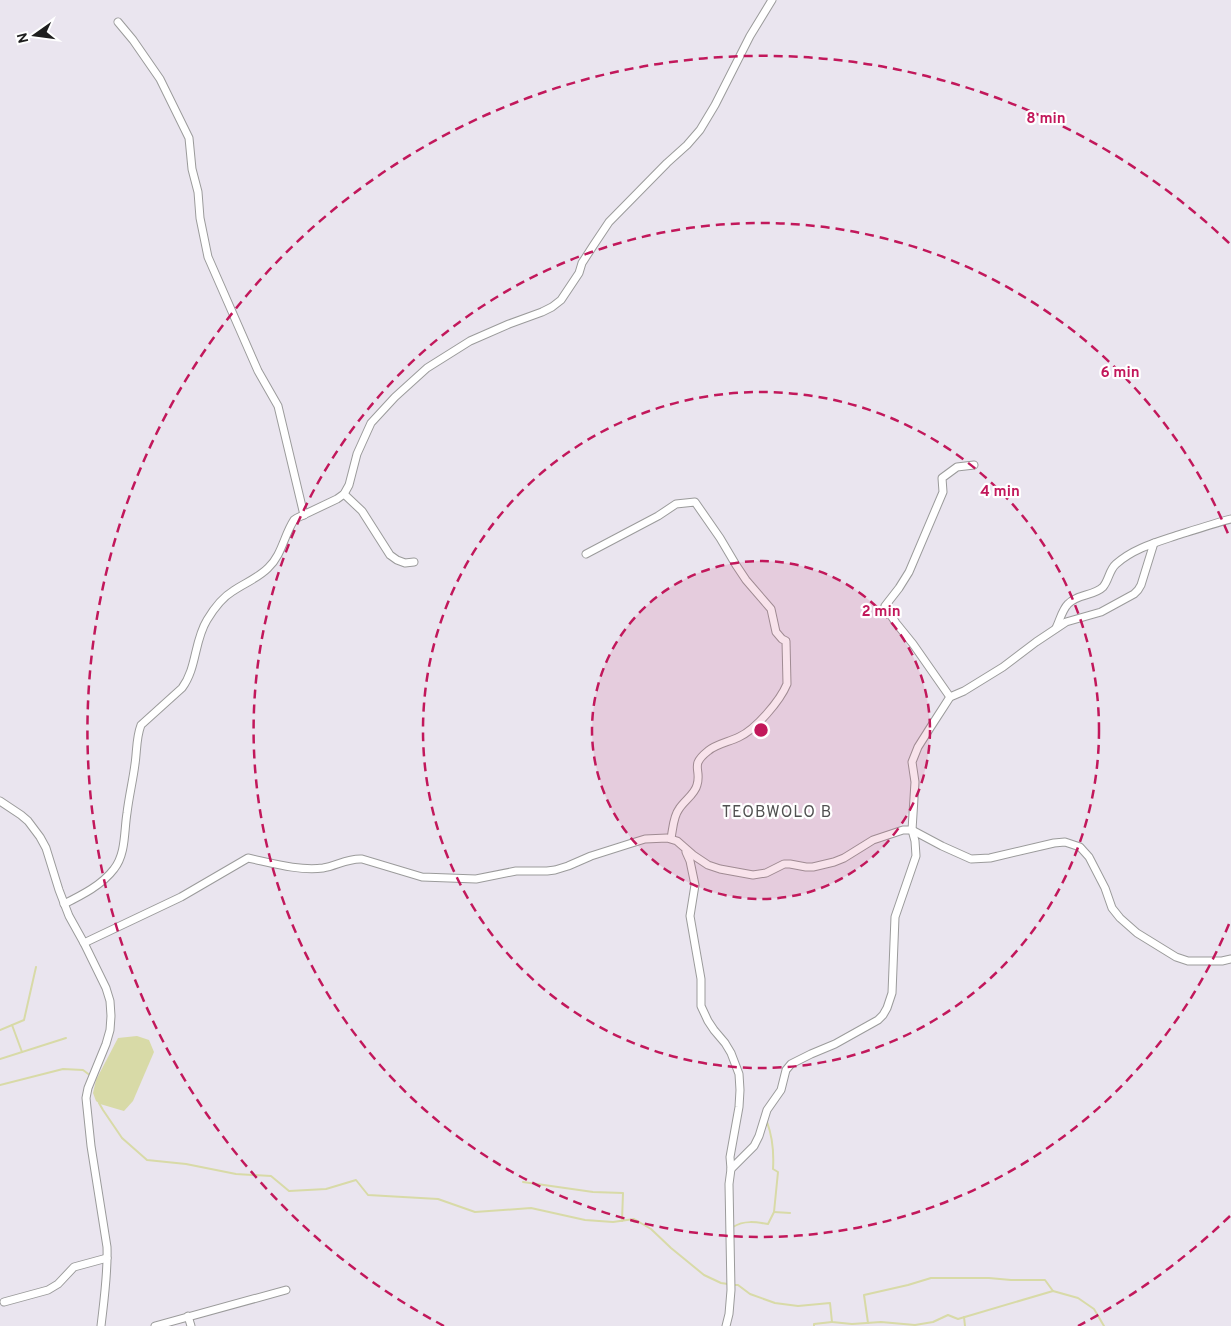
<svg xmlns="http://www.w3.org/2000/svg" width="1231" height="1326" font-family="Overpass,sans-serif">
<style>
.water{fill:#d8daa7}
.lines{fill:none;stroke-linecap:round;stroke-linejoin:round}
.stream{stroke:#d8daa7;stroke-width:2}
.street-casing{stroke:#9b9b9b;stroke-width:9}
.street{stroke:#fff;stroke-width:7}
.ring{fill:none;stroke:#c2185b;stroke-width:2.5;stroke-dasharray:9 6}
.labels{text-anchor:middle;dominant-baseline:central;stroke-width:4.5;stroke-linejoin:round;paint-order:stroke}
.quarter-label{font-size:16px;letter-spacing:1px;fill:#515151;stroke:#fff}
.centre{fill:#c2185b;stroke:#fff;stroke-width:2.5}
.ring-label{font-size:15px;text-anchor:middle;font-weight:bold;fill:#c2185b;stroke:#fff;stroke-width:4.5;stroke-linejoin:round;paint-order:stroke}
</style>
<rect width="100%" height="100%" fill="#eae5ef"/>
<polygon class="water" points="137,1036 149,1040 154,1052 133,1101 124,1111 100,1104 96,1101 93,1093 96,1080 118,1038"/>
<g class="lines">
<g class="stream">
<polyline points="12,1025 22,1052"/>
<polyline points="0,1030 24,1020 36,967"/>
<polyline points="0,1059 66,1038"/>
<polyline points="0,1085 63,1069 83,1070 91,1076"/>
<polyline points="99,1103 103,1110 122,1138 147,1160 186,1164 236,1174 271,1176 289,1191 326,1189 356,1180 368,1195 438,1199 475,1212 531,1208 585,1220 613,1222 634,1219 651,1229 671,1248 704,1275 721,1283 728,1284"/>
<polyline points="523,1182 593,1192 623,1193 622,1221"/>
<polyline points="774,1212 790,1213"/>
<path d="M 733,1234 L 733,1227 C 744,1220 756,1222 768,1224 L 774,1212 L 778,1172 L 773,1169 C 774,1152 773,1138 767,1122"/>
<polyline points="733,1285 738,1285 750,1294 775,1303 798,1306 830,1303 832,1322 852,1324 881,1322 915,1325 933,1322 948,1315 958,1319 1053,1291 1078,1298 1094,1309 1104,1326"/>
<polyline points="964,1317 965,1326"/>
<polyline points="868,1323 864,1295 908,1285 931,1278 989,1278 1011,1280 1045,1280 1053,1291"/>
<polyline points="814,1326 814,1324 832,1322"/>
</g>
<g class="street-casing">
<g id="street">
<polyline points="118,22 133,40 160,79 189,138 192,169 198,192 200,218 208,257 258,371 278,406 304,515"/>
<polyline points="344,494 362,511 390,555 397,560 405,563 414,562"/>
<path d="M 586,554 L 658,516 L 676,504 L 695,502 L 720,538 L 736,565 L 746,580 L 771,609 L 776,632 L 782,639 L 786,641 L 787,684 C 780,701 756,729 739,737 C 729,742 716,744 708,751 C 689,766 702,769 697,785 C 695,794 684,801 679,809 C 673,817 673,829 671,838"/>
<path d="M 1056,628 C 1060,620 1062,610 1068,604 C 1077,594 1094,596 1103,587 C 1109,580 1109,570 1116,564 C 1133,549 1154,543 1175,536 C 1194,530 1212,524 1231,519"/>
<polyline points="950,697 913,644 896,623 885,606 899,588 909,572 943,492 942,478 957,467 974,465"/>
<path d="M 0,801 L 21,815 L 28,821 L 40,837 L 46,848 L 59,890 L 69,916 L 84,943 L 106,988 L 110,1001 L 111,1016 L 110,1030 L 106,1044 L 88,1088 L 86,1098 L 91,1146 L 107,1247 C 108,1273 104,1300 101,1326"/>
<polyline points="686,852 690,861 695,885 690,916 701,979 701,1006 708,1021 714,1030 725,1043 731,1053 739,1074 740,1090 739,1107 730,1157 731,1169"/>
<path d="M 64,904 C 82,895 102,885 114,869 C 126,854 124,831 127,813 C 129,796 133,780 135,764 C 137,751 136,738 141,725 L 182,688 C 197,668 194,641 207,620 C 213,610 223,597 233,591 C 245,583 258,578 268,568 C 282,555 284,535 294,520 L 297,518 L 337,499 L 344,494 L 349,485 L 357,454 L 371,423 L 395,397 L 427,368 L 470,341 L 509,324 L 542,312 L 552,307 L 561,300 L 579,273 L 582,263 L 593,246 L 609,222 L 667,163 L 687,145 L 700,130 L 715,105 L 750,36 L 772,0"/>
<path d="M 84,943 L 181,897 L 248,858 C 272,863 298,871 323,868 C 336,866 348,858 362,859 L 422,877 L 476,879 L 516,871 L 547,871 L 555,870 L 568,866 L 591,856 L 632,843 L 645,839 L 667,838 L 677,841 L 693,855 L 708,865 L 720,869 L 753,875 L 766,873 L 784,864 L 790,864 L 806,867 L 813,867 L 834,862 L 844,858 L 873,840 L 903,830 L 912,830 L 942,846 L 971,859 L 990,858 L 1054,843 L 1065,842 L 1080,847 L 1089,857 L 1105,888 L 1112,908 L 1120,918 L 1137,933 L 1176,957 L 1188,961 L 1222,961 L 1231,959"/>
<polyline points="4,1302 48,1290 58,1284 74,1267 107,1258"/>
<polyline points="188,1316 191,1326"/>
<polyline points="155,1326 286,1290"/>
<polyline points="726,1326 729,1314 731,1290 729,1184 731,1169 754,1146 759,1136 767,1110 781,1090 786,1070 791,1064 811,1054 835,1044 878,1020 883,1015 887,1008 892,993 895,917 916,856 915,841 912,830 915,782 912,762 918,747 930,728 950,697 964,691 1003,667 1036,642 1066,622 1101,612 1134,594 1138,590 1141,585 1154,543"/>
</g>
</g>
<use href="#street" class="street"/>
</g>
<circle cx="761" cy="730" r="169" fill="#c2185b" fill-opacity=".12"/>
<g class="ring">
<circle cx="761" cy="730" r="169"/>
<circle cx="761" cy="730" r="338"/>
<path d="M1229 924A507 507 0 1 1 1229 536"/>
<path d="M1230 1216A675 675 0 0 1 1078 1326M444 1326A675 675 0 1 1 1230 244"/>
</g>
<g class="labels">
<g class="quarter-label">
<text x="777" y="813">TEOBWOLO B</text>
</g>
</g>
<circle cx="761" cy="730" r="8" class="centre"/>
<g class="ring-label">
<text x="1046" y="123">8 min</text>
<text x="1120" y="377">6 min</text>
<text x="1000" y="496">4 min</text>
<text x="881" y="616">2 min</text>
</g>
<g transform="translate(35 35) rotate(256)" stroke="#ffffff" stroke-width="4" paint-order="stroke">
<path d="M0-4L9 19L0 12L-9 19Z" fill="#1e1e1e"/>
<text y="-8" font-size="14" font-weight="bold" text-anchor="middle" fill="#1e1e1e">N</text>
</g>
</svg>
